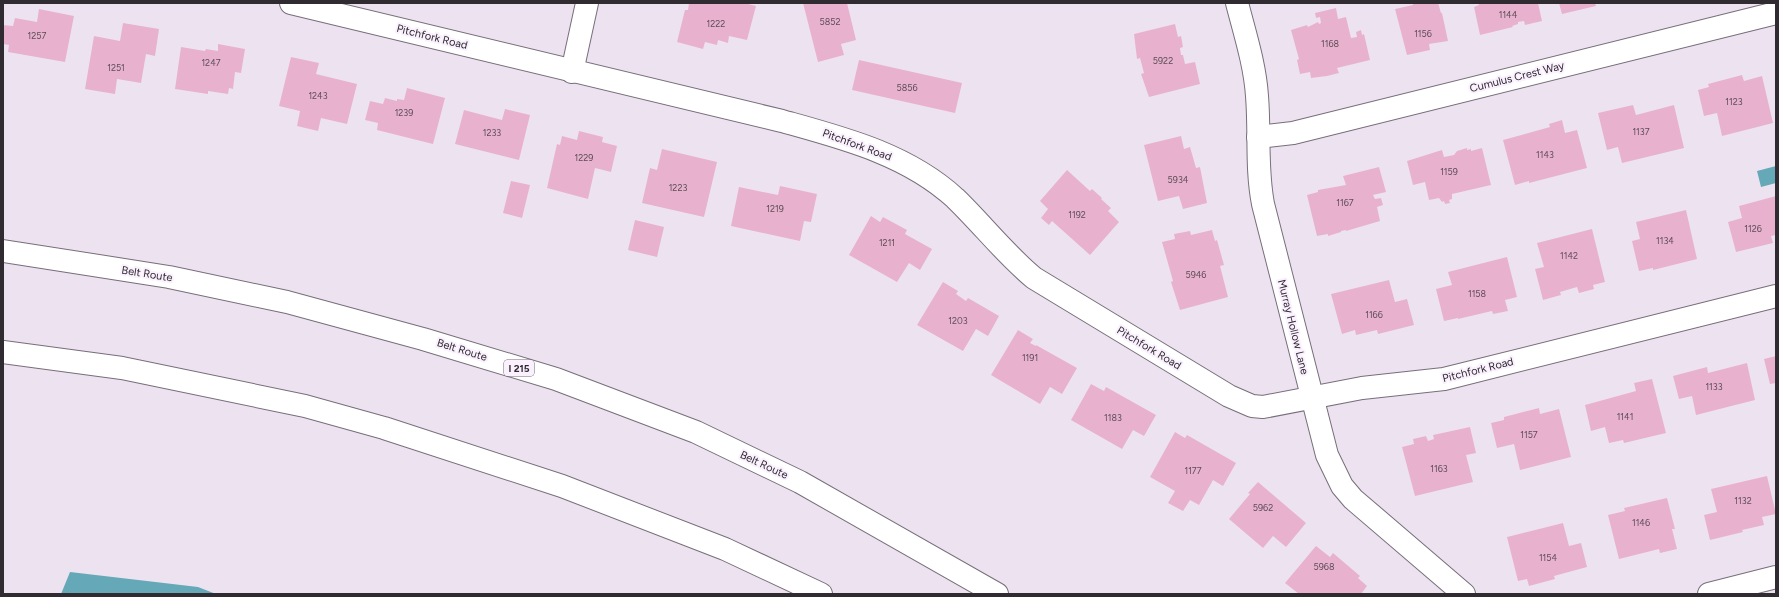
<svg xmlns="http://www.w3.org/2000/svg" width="1779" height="597" font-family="Figtree,sans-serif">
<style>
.water{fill:#65a9b8}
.building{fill:#e8b2cf}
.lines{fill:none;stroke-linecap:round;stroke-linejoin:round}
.minor-casing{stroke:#776e7a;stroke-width:24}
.highway-casing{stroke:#776e7a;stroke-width:24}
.minor{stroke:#fff;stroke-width:22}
.highway{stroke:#fff;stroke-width:22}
.labels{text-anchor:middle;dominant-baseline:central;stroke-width:4;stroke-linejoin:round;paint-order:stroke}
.number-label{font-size:9px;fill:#5d4d58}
.shield{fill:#faf0fe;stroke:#6c666e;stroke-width:1}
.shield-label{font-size:10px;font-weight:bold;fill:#2f2b30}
.street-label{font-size:11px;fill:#2f2b30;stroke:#faf0fe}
</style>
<rect width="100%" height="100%" fill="#ede3f0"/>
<g class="water">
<polygon points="1776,166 1776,183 1761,187 1757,171"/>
<polygon points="70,572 198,587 216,594 61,594"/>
</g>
<g class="building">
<polygon points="689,3 744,3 756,6 747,40 729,36 728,43 718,40 717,45 705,42 703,49 677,42 685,10 688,10"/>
<polygon points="803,3 847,3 856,40 841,44 844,55 818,62"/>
<polygon points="1413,3 1438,3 1441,13 1442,13 1448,41 1429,44 1430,50 1407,55 1395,9 1413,5"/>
<polygon points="1478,3 1538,3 1542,21 1525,25 1524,21 1518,22 1518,24 1512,26 1513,27 1480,35 1474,7 1479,5"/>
<polygon points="1559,3 1595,3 1596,6 1562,14"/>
<polygon points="1336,8 1338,19 1346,17 1351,38 1357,37 1356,32 1361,30 1362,35 1364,34 1370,60 1337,68 1339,73 1327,76 1311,78 1310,72 1300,74 1297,60 1299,59 1291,30 1307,25 1308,27 1318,22 1319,24 1321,23 1320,17 1316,18 1315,13"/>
<polygon points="39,9 74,16 65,62 8,52 9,45 3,44 3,25 13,26 15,18 37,22"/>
<polygon points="123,23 159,29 155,56 146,54 141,83 117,79 115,94 85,89 94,36 120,41"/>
<polygon points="1175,24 1178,37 1181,36 1183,47 1180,48 1181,55 1183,55 1185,64 1195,62 1200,84 1149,97 1141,74 1144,73 1140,58 1137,59 1134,34"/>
<polygon points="218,44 245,49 241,73 235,72 233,89 229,88 228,94 208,91 208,94 175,89 181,47 205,51 206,49 218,51"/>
<polygon points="291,57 319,63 316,74 357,84 347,124 321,118 318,131 297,126 300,111 279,106"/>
<polygon points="859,60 962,83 955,113 852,90"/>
<polygon points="1742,75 1744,81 1762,76 1773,123 1722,136 1717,113 1704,116 1698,90 1709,87 1708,84"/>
<polygon points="407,88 445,98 433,144 377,130 378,123 365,120 370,101 383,104 385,98 397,101 397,99 404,100"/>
<polygon points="1633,105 1636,115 1674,105 1684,148 1622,163 1618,147 1607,150 1598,113"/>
<polygon points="505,109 530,115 519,160 455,144 464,110 502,120"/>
<polygon points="1562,120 1565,133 1577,130 1587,168 1529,183 1529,181 1515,185 1503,140 1550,127 1549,124"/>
<polygon points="579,131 603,137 602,142 617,146 611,172 595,168 588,199 547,188 557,144 560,145 562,136 577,140"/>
<polygon points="1181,136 1184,149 1190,147 1196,168 1200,167 1207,203 1183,209 1179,196 1158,201 1144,145"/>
<polygon points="1467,148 1467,150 1471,149 1471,151 1482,148 1491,185 1452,194 1452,199 1449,200 1450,203 1445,204 1444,201 1442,202 1439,198 1429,200 1425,182 1413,185 1407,161 1442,150 1444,157 1454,155 1457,151"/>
<polygon points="662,149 717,162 704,217 642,203 650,168 657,170"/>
<polygon points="1379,167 1386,192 1373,195 1375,199 1381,198 1383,205 1377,207 1380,221 1346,231 1346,230 1341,231 1341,232 1328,236 1328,234 1317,236 1307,195 1318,192 1318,190 1346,185 1343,176"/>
<polygon points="1067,170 1090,191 1092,189 1102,198 1101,199 1111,208 1108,211 1119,222 1090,255 1052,221 1049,225 1041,218 1048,209 1040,201"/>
<polygon points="511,181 530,185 522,218 503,213"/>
<polygon points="780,186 817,194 811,222 804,221 800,241 731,226 739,187 778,195"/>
<polygon points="1776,196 1776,235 1771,236 1773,243 1736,252 1728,222 1742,218 1739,206"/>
<polygon points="1686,210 1697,259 1653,270 1653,268 1639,271 1632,241 1640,239 1636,222"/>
<polygon points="871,216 880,222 883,217 907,230 905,234 932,249 920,270 909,263 897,282 849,255"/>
<polygon points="635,220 664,227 657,257 628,250"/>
<polygon points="1592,229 1605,282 1593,285 1594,289 1579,293 1577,287 1560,292 1561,295 1543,300 1535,269 1544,267 1537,243"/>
<polygon points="1212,230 1215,241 1217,240 1224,265 1220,266 1228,297 1180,310 1171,282 1173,281 1162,242 1175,239 1174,234 1190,231 1191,235"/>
<polygon points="1507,257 1517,297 1505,300 1508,311 1493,314 1492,311 1458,319 1458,318 1444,321 1436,289 1452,285 1448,272"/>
<polygon points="1389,280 1395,302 1407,299 1414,325 1378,334 1377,330 1356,335 1355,330 1342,334 1331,294"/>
<polygon points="943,282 958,291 956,294 966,301 968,298 999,316 988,336 976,329 963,351 917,325"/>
<polygon points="1018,330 1033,339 1030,343 1036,346 1036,345 1077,368 1062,394 1050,387 1040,404 991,375"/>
<polygon points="1776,356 1776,383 1770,384 1764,359"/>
<polygon points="1747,363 1755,400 1696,415 1692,396 1679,399 1673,376 1707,367 1708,373"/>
<polygon points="1652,379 1666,433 1624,443 1623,440 1609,443 1605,427 1591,431 1585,405 1636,391 1634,383"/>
<polygon points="1091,384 1104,391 1106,387 1156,415 1144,436 1133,430 1122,449 1071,420"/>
<polygon points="1539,408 1540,414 1559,409 1571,457 1520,470 1514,444 1497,448 1491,423 1504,420 1504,417"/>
<polygon points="1470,427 1476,453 1466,455 1473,482 1415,496 1402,447 1414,444 1413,439 1426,436 1428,441 1434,439 1433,435"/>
<polygon points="1175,432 1185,438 1187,435 1236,463 1223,486 1213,480 1199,505 1190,500 1183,511 1168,503 1175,491 1150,477"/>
<polygon points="1767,476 1776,514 1762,517 1764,525 1742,530 1743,532 1710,540 1704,515 1717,512 1711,489"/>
<polygon points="1258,482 1306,523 1286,547 1273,536 1263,548 1229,519 1250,494 1248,493"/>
<polygon points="1667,498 1675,529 1672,529 1677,549 1660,553 1659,549 1619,559 1608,515 1625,511 1624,508"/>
<polygon points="1563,523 1569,546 1581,543 1587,567 1554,576 1555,579 1529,586 1527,579 1518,581 1507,537"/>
<polygon points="1316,546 1330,557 1333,553 1360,576 1358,578 1367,586 1361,594 1299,594 1285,583"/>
</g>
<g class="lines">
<g class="minor-casing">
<g id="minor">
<path d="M 291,3 L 782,121 C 843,138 907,154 955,198 C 982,224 1005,254 1034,278 L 1229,396 L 1252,406 L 1263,407 L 1362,388 L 1444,379 L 1776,296"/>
<path d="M 1237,3 C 1245,34 1255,65 1257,96 C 1260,133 1256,168 1263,204 L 1327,455 L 1342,486 L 1353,499 L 1464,594"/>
<polyline points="572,72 587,3"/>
<polyline points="1258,137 1293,133 1776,13"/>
<polyline points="1709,594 1776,577"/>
</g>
</g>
<g class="highway-casing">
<g id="highway">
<polyline points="3,251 169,277 287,302 423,339 556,379 696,432 800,482 997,594"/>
<polyline points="3,352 122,368 305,406 384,428 562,486 725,549 821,594"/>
</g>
</g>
<use href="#minor" class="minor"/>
<use href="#highway" class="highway"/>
</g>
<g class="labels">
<g class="number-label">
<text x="1508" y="14">1144</text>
<text x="830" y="21">5852</text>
<text x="716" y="23">1222</text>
<text x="1423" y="33">1156</text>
<text x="37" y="35">1257</text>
<text x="1330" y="43">1168</text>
<text x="1163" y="60">5922</text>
<text x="211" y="62">1247</text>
<text x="116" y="67">1251</text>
<text x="907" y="87">5856</text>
<text x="318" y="95">1243</text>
<text x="1734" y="101">1123</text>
<text x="404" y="112">1239</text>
<text x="1641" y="131">1137</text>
<text x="492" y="132">1233</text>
<text x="1545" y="154">1143</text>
<text x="584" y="157">1229</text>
<text x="1449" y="171">1159</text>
<text x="1178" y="179">5934</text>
<text x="678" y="187">1223</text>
<text x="1345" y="202">1167</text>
<text x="775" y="208">1219</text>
<text x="1077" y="214">1192</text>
<text x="1753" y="228">1126</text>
<text x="1665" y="240">1134</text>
<text x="887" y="242">1211</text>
<text x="1569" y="255">1142</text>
<text x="1196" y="274">5946</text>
<text x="1477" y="293">1158</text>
<text x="1374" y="314">1166</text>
<text x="958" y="320">1203</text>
<text x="1030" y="357">1191</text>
<text x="1714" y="386">1133</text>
<text x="1625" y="416">1141</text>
<text x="1113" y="417">1183</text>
<text x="1529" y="434">1157</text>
<text x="1439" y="468">1163</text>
<text x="1193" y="470">1177</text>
<text x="1743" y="500">1132</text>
<text x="1263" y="507">5962</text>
<text x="1641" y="522">1146</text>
<text x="1548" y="557">1154</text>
<text x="1324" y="566">5968</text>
</g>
<rect class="shield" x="504" y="360" width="30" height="16" rx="3"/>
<g class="shield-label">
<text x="519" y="368">I 215</text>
</g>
<g class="street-label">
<text transform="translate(432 37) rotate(14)">Pitchfork Road</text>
<text transform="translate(1517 77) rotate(-14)">Cumulus Crest Way</text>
<text transform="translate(857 145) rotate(20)">Pitchfork Road</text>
<text transform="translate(147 274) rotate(9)">Belt Route</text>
<text transform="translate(1293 327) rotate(76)">Murray Hollow Lane</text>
<text transform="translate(1149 348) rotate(31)">Pitchfork Road</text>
<text transform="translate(462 350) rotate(17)">Belt Route</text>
<text transform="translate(1478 370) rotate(-14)">Pitchfork Road</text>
<text transform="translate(764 465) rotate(25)">Belt Route</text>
</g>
</g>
<rect width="1779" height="597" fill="none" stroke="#2f2b30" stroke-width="8"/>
</svg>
